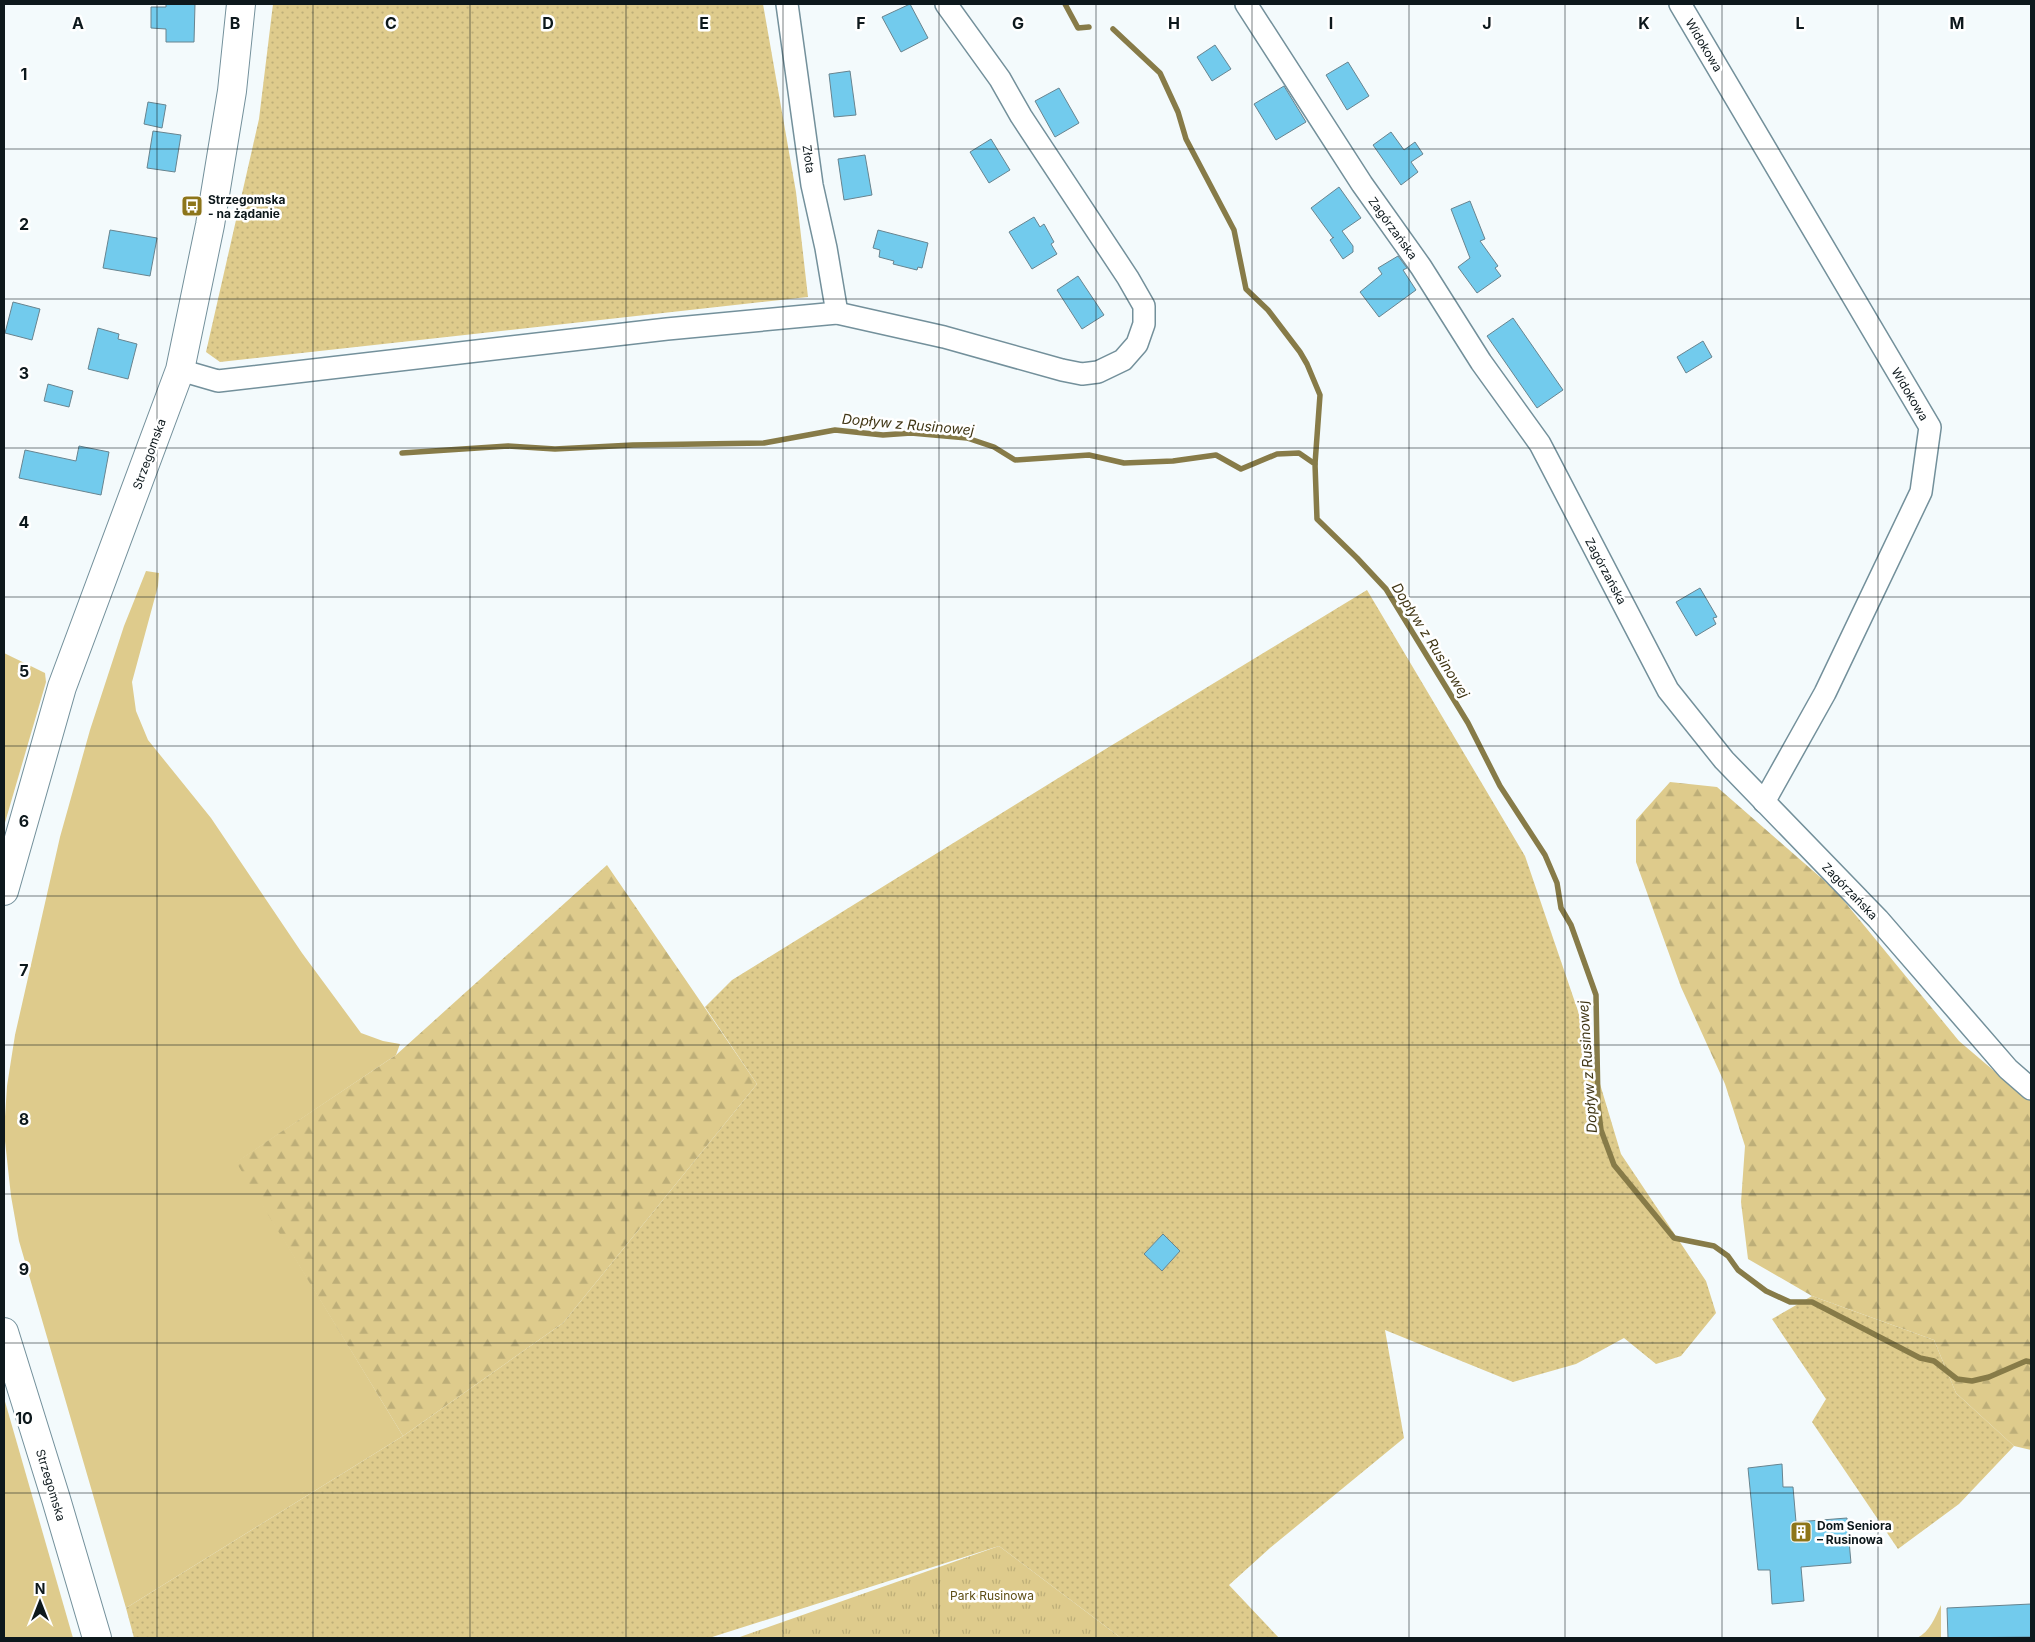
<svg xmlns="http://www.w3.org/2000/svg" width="2035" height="1642" font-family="Inter,sans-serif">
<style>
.grass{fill:#decb8c}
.forest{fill:url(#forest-firs)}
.park{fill:url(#park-tufts)}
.garden{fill:url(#garden-dots)}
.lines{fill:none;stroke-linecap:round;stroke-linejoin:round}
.stream{stroke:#877b48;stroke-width:5.5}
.building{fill:#72cbed;stroke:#68848f}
.minor-casing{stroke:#73909b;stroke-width:24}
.secondary-casing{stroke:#73909b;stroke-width:30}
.minor{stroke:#fff;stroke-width:21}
.secondary{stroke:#fff;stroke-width:28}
.grid{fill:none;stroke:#0d181c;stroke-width:1;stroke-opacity:0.55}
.labels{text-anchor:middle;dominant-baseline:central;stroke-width:5;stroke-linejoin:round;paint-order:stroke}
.street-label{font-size:12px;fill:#0d181c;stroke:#fff}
.poi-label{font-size:12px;font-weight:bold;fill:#0d181c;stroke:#fff;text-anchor:start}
.park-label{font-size:12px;fill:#5d4d14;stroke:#fff}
.water-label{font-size:14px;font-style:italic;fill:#403615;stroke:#fff}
.grid-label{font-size:16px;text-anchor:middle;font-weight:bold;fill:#0d181c;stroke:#fff;stroke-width:5;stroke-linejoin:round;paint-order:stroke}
</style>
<defs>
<pattern id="forest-firs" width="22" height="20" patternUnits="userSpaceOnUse" patternTransform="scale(1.25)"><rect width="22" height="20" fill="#decb8c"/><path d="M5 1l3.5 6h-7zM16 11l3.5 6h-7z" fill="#bdae78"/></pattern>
<pattern id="park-tufts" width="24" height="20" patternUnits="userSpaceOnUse" patternTransform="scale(1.25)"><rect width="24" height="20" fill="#decb8c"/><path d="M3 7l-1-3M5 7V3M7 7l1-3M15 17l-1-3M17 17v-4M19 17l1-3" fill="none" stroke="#bdae78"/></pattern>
<pattern id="garden-dots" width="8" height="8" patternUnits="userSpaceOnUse" patternTransform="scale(1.25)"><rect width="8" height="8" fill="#decb8c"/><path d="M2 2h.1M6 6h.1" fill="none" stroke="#bdae78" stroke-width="1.8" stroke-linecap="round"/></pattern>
</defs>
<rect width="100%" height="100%" fill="#f3fafc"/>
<g class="grass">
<polygon points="146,571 159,573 158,586 132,682 136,711 148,740 211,818 302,953 361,1033 383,1041 400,1044 396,1055 237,1162 403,1436 126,1608 19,1241 11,1196 4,1132 7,1086 15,1035 60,837 90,730 124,626"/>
<polygon points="4,653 45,673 46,682 4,826"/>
<polygon points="4,1398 73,1638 4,1638"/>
<path d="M 1941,1605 L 1941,1638 L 1917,1638 C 1930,1632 1935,1617 1941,1605 Z"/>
</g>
<g class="forest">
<polygon points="1670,782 1717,787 1835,890 1959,1041 2013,1087 2031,1094 2031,1450 2014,1446 1956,1393 1934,1340 1812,1296 1748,1259 1741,1202 1745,1146 1725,1084 1681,987 1636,862 1636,820"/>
<polygon points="607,865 757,1084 563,1323 403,1436 236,1162 396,1055"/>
</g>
<polygon class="park" points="999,1546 1121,1638 737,1638"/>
<g class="garden">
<polygon points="273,4 763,4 796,192 808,297 220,362 206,352 259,119"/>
<polygon points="1367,590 1525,856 1579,1014 1621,1154 1706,1281 1716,1313 1681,1356 1656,1364 1624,1338 1576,1364 1513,1382 1385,1330 1404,1438 1270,1548 1229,1585 1279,1638 1121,1638 999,1546 709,1638 134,1638 126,1608 403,1436 563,1323 757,1084 705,1007 732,980 1081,764"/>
<polygon points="1812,1296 1934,1340 1956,1393 2014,1446 1959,1504 1898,1549 1812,1422 1826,1399 1772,1319"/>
</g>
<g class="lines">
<g class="stream">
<polyline points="1065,4 1078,28 1089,27"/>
<polyline points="1113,29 1160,73 1178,112 1186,139 1234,230 1246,289 1268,310 1300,352 1307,364 1320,395 1315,464"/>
<polyline points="402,453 508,446 555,449 633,445 764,443 835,430 883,435 911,433 967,438 994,447 1015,460 1089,455 1124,463 1173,461 1216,455 1241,469 1277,454 1299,453 1315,464 1317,519 1357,558 1386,589 1468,723 1500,786 1545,855 1557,883 1561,908 1571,925 1596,995 1598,1105 1601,1130 1614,1165 1674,1238 1714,1246 1728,1256 1738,1270 1766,1291 1790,1302 1812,1302 1920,1358 1934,1361 1957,1379 1972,1381 1989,1377 2026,1361 2031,1362"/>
</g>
</g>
<g class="building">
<polygon points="166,4 195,4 194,42 166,42 166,29 151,28 151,7 166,7"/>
<polygon points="910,4 928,38 901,52 882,17"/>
<polygon points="1215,45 1231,69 1212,81 1197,57"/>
<polygon points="1348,62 1369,96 1347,110 1326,75"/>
<polygon points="850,71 856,115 834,117 829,74"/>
<polygon points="1284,86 1306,122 1276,140 1254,104"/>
<polygon points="1059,88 1079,123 1055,137 1035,101"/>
<polygon points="148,102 166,105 162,128 144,124"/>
<polygon points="153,131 181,135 175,172 147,168"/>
<polygon points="1391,132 1404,150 1415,142 1423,154 1411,162 1418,172 1401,185 1373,145"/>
<polygon points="991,139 1010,170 989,183 970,152"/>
<polygon points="865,155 872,195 844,200 838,159"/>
<polygon points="1339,187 1361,218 1342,231 1353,246 1353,252 1343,259 1330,240 1334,237 1333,238 1311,208"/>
<polygon points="1470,201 1485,239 1480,241 1498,266 1495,268 1501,276 1477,293 1458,267 1470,258 1451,209"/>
<polygon points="1034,217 1040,227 1044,224 1054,242 1051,244 1057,254 1032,269 1009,232"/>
<polygon points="110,230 157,238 150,276 103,268"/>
<polygon points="878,230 928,243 922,268 918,267 917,270 893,264 894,261 879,257 880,250 873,248"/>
<polygon points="1398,256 1407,268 1403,270 1416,290 1379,317 1360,292 1382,274 1378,268"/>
<polygon points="1078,276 1104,315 1082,329 1057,290"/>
<polygon points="13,302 40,309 32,340 5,333"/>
<polygon points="1513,318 1563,390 1537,408 1487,336"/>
<polygon points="98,328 119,334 118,339 137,344 128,379 88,369"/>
<polygon points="1703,341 1712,357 1686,373 1677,357"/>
<polygon points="48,384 73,391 69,407 44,401"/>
<polygon points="79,446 109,452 101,495 19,478 25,450 76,461"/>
<polygon points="1700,588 1717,617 1713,618 1716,624 1696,636 1676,602"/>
<polygon points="1163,1234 1180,1251 1162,1271 1144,1254"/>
<polygon points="1782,1464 1783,1487 1793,1487 1796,1522 1847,1518 1851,1563 1801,1567 1804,1601 1772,1604 1770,1570 1758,1570 1748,1468"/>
<polygon points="2031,1604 2031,1637 1948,1638 1947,1608"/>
</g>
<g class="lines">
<g class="minor-casing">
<g id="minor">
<polyline points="787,4 812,185 826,248 837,313"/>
<polyline points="1246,4 1362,184 1421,267 1481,362 1540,444 1668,690 1724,760 1878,919 2008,1069 2031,1089"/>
<polyline points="1680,4 1930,427 1921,492 1825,693 1764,802"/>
<polyline points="180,370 218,381 667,329 837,313 944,337 1062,370 1082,374 1098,372 1123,360 1137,344 1144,324 1144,306 1128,278 1021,116 1000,79 946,4"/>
</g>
</g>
<g class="secondary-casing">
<g id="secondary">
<polyline points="4,891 62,687 180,370 210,225 232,91 241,4"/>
<polyline points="4,1332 56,1499 97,1638"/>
</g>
</g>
<use href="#minor" class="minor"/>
<use href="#secondary" class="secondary"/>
</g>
<path class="grid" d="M 157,4 L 157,1638M 313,4 L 313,1638M 470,4 L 470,1638M 626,4 L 626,1638M 783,4 L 783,1638M 939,4 L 939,1638M 1096,4 L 1096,1638M 1252,4 L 1252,1638M 1409,4 L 1409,1638M 1565,4 L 1565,1638M 1722,4 L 1722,1638M 1878,4 L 1878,1638M 4,149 L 2031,149M 4,299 L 2031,299M 4,448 L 2031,448M 4,597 L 2031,597M 4,746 L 2031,746M 4,896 L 2031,896M 4,1045 L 2031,1045M 4,1194 L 2031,1194M 4,1343 L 2031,1343M 4,1493 L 2031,1493"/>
<defs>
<g id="bus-square" transform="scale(1.125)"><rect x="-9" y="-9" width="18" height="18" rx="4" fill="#8d751a" stroke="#fff"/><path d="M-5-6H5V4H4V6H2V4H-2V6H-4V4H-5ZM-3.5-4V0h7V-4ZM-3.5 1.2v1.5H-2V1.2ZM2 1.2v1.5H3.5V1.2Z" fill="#fff"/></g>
<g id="building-square" transform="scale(1.125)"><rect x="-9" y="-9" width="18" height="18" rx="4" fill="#8d751a" stroke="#fff"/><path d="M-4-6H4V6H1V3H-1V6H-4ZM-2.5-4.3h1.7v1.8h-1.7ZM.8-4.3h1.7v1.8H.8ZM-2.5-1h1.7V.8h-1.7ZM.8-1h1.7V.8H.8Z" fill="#fff"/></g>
</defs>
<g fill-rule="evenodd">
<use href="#bus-square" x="192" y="206"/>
<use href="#building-square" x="1801" y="1532"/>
</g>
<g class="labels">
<g class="street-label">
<text transform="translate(1704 45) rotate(59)">Widokowa</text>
<text transform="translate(809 159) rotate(82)">Złota</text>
<text transform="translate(1393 228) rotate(54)">Zagórzańska</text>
<text transform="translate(1910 394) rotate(59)">Widokowa</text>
<text transform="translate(149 454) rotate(-70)">Strzegomska</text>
<text transform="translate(1606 571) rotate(62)">Zagórzańska</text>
<text transform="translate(1850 891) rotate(46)">Zagórzańska</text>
<text transform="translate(51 1485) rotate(73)">Strzegomska</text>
</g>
<g class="poi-label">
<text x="208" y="199">Strzegomska<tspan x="208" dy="14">- na żądanie</tspan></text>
<text x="1817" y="1525">Dom Seniora<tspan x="1817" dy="14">– Rusinowa</tspan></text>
</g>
<g class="park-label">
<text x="992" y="1595">Park Rusinowa</text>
</g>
<g class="water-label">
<text transform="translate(908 424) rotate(5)">Dopływ z Rusinowej</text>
<text transform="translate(1431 640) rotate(58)">Dopływ z Rusinowej</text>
<text transform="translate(1587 1067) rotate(-94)">Dopływ z Rusinowej</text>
</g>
</g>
<g class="grid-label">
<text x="78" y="29">A</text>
<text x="235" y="29">B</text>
<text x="391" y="29">C</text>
<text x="548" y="29">D</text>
<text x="704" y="29">E</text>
<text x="861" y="29">F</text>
<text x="1018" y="29">G</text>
<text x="1174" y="29">H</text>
<text x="1331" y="29">I</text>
<text x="1487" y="29">J</text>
<text x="1644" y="29">K</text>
<text x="1800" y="29">L</text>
<text x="1957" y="29">M</text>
<text x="24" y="80">1</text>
<text x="24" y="230">2</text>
<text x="24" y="379">3</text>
<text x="24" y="528">4</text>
<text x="24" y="677">5</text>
<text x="24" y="827">6</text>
<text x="24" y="976">7</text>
<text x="24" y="1125">8</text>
<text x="24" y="1275">9</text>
<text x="24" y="1424">10</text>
</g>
<rect width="2035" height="1642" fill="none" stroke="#0d181c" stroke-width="10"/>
<g transform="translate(40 1602)" stroke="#ffffff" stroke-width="4" paint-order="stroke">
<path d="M0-4L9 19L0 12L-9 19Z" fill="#0d181c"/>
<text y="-8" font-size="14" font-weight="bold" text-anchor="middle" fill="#0d181c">N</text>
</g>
</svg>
